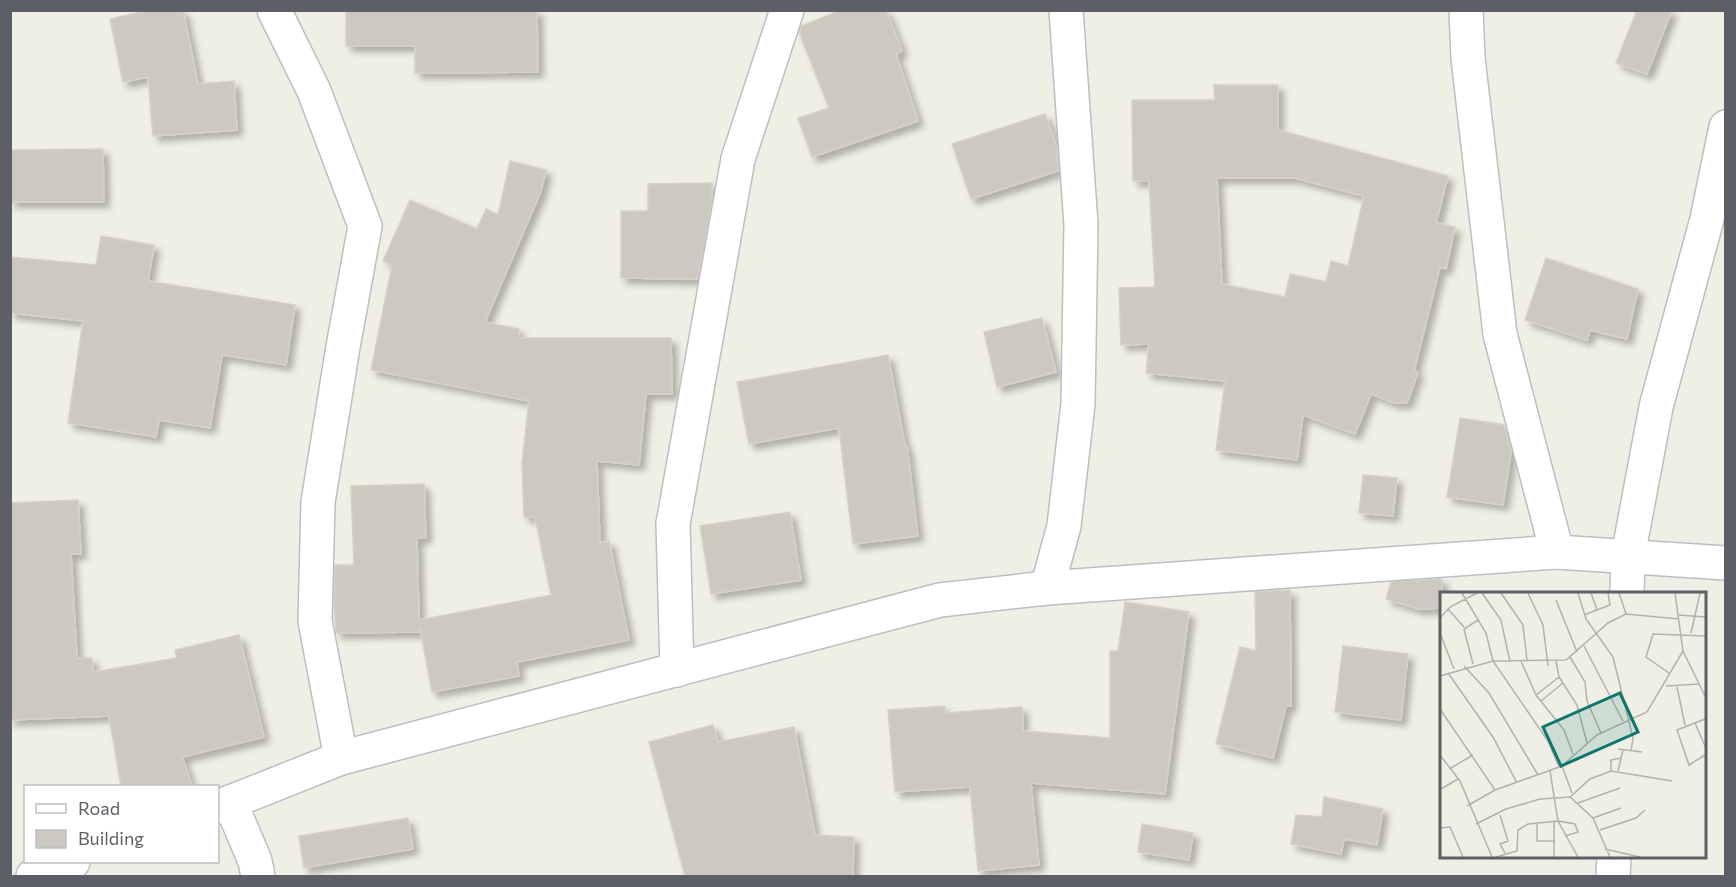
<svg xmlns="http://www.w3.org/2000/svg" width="1736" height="887" font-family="Commissioner,sans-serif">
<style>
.building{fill:#cbc9c2;stroke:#d5d2c3;stroke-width:1.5;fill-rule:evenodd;filter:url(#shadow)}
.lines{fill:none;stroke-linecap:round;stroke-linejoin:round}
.minor-casing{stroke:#bdbec4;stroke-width:36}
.minor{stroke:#fff;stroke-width:33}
.inset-road{fill:none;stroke:#b1b1ae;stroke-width:1.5}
.view{fill:#0f766e;fill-opacity:0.15;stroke:#0f766e;stroke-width:3}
.inset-edge{fill:none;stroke:#5d5f66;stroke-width:3}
</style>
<defs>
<filter id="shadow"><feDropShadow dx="5.5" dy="5.5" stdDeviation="3" flood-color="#0004"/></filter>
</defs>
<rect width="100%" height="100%" fill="#f0efe5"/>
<g class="building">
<polygon points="150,10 183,10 198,84 234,81 237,130 153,136 148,77 123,82 110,19"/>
<polygon points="346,10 537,10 538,72 415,73 415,46 346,46"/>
<polygon points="841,10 886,10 902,51 896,54 918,121 812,157 798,118 829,108 799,32 801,26"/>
<polygon points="1637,10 1672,10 1647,74 1616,63"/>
<path d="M 1214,85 L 1278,85 L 1278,130 L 1448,176 L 1436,223 L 1455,227 L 1446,269 L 1440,267 L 1414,371 L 1418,372 L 1407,403 L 1395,403 L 1371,394 L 1355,434 L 1303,415 L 1297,460 L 1216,450 L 1225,381 L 1146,373 L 1149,344 L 1121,345 L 1119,288 L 1155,287 L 1149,181 L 1133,181 L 1132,100 L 1215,100 ZM 1217,178 L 1295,178 L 1364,196 L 1348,266 L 1331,261 L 1326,282 L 1290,274 L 1285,297 L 1222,284 Z"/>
<polygon points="1045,114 1057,148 1058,171 971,199 952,144"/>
<polygon points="103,149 104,202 10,202 10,150"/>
<polygon points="510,161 546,170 541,191 485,322 519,329 518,338 671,338 672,394 646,394 639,465 597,461 600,543 609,541 629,640 517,662 519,676 432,692 420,628 420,632 336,633 334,602 335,565 354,565 351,486 424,484 426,538 417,538 419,620 551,595 535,517 524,517 522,463 529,401 371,370 392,265 383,261 410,200 477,229 486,209 498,215"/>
<polygon points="712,183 712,201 698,279 621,278 621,211 648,211 648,184"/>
<polygon points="101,236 154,245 148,281 295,305 286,365 222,355 210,428 159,420 156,437 68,423 83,321 10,313 10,257 96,265"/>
<polygon points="1546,258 1638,289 1627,339 1590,330 1587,340 1525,320"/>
<polygon points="1042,318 1056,372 997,387 984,332"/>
<polygon points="888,355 905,446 907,446 918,536 853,544 839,428 749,444 737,382"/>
<polygon points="1460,418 1504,425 1511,452 1503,505 1447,497"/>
<polygon points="1363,475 1397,478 1393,516 1359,513"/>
<polygon points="78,500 81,554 71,554 77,658 92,658 93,672 177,658 175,650 239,635 264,737 182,757 192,786 121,786 109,716 10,720 10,503"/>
<polygon points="790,512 801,580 711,594 700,526"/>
<polygon points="1442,579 1442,608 1419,609 1386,599 1391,582"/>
<polygon points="1290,590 1291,706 1286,706 1273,758 1216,744 1240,647 1256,651 1255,592"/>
<polygon points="1125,602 1189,612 1165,794 1031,783 1039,865 978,871 970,787 895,792 888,710 945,706 945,713 1022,707 1023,731 1110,738 1110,651 1118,651"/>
<polygon points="1343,646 1408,654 1401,720 1335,712"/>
<polygon points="713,725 718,742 794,727 815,835 854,837 853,876 685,876 649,742"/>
<polygon points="1324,797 1383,809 1377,845 1344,839 1341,854 1291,844 1296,815 1322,817"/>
<polygon points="408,818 413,849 304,868 299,836"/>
<polygon points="1142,824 1193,833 1189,860 1138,852"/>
</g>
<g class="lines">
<g class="minor-casing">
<g id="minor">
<polyline points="274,10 314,91 365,226 343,347 318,502 315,621 341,758"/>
<polyline points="1466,10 1468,58 1500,334 1557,552"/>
<polyline points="1047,588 1064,526 1078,404 1081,225 1066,10"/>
<polyline points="1627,593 1628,556 1656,407 1707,219 1726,127"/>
<polyline points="677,670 673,524 738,159 787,10"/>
<polyline points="230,802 255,861 258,876"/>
<polyline points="218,807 341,758 940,600 1047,588 1557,552 1726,563"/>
<polyline points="33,876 73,862"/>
<polyline points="1613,876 1614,856"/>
</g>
</g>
<use href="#minor" class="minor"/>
</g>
<g transform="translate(1440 592)">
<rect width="266" height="266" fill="#f0efe5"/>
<path class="inset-road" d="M 22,1 L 46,41 L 53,69 L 108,149 L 119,175M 42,1 L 61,28 L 70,70M 61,1 L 83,33 L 87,68M 88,1 L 103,33 L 108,74M 138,1 L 146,27 L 173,65 L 193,146 L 191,159M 151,1 L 157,18M 179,1 L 186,22M 235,1 L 243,59 L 265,104M 116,8 L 137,60M 8,17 L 24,35M 144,23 L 170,13 L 168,1M 239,23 L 265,25M 0,26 L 10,15 L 37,1M 0,41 L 14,77M 251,41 L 260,1M 144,54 L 183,129M 130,65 L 145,90 L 147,109 L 161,141M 81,69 L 96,103 L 124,138 L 133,162M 116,69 L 119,85 L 137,113 L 147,151M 33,72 L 24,37 L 38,28M 24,74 L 49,101 L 98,183M 8,81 L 53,145 L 77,191M 229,81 L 206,65 L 213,42 L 265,44M 0,84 L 53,69 L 126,68 L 168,31 L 186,22 L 239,27M 226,94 L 259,92M 237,95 L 245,133M 96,103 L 119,85M 101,109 L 123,91M 0,117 L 55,198M 265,127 L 237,138 L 249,173 L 265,163M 255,131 L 265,154M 178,157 L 202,160M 0,163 L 20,189 L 52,265M 122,174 L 132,201M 11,176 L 33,163M 110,179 L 118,229 L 138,265M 171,179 L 171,168 L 181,166M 178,179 L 183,158M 1,197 L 18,187M 130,205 L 150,187 L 171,179 L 232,189M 138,211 L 180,196M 27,214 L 55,198 L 122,174 L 157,143 L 207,120 L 243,59M 60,223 L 68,249 L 60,252 L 65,261M 153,226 L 181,216M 97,231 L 97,249 L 115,249M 36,232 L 66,217 L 100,207 L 130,205 L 153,226 L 170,265M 0,236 L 10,235 L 23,265M 160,238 L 196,226 L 205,218M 165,257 L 200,265M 56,265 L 77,259 L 78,238 L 88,232 L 118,229 L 135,232 L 138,240 L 125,244M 114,265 L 114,230"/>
<path class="view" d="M 180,101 L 198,140 L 121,174 L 103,135 Z"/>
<rect width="266" height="266" class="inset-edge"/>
</g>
<rect width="1736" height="887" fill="none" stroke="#5d5f66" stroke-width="24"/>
<rect x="24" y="785" width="195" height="78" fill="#ffffff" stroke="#bebfc2" stroke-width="1.5"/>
<rect x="36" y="804" width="30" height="9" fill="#ffffff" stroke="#bebfc2" stroke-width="1.5"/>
<text x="78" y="815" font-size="18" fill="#5d5f66">Road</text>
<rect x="36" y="830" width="30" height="18" fill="#cbc9c2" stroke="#bebfc2" stroke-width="1.5"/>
<text x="78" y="845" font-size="18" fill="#5d5f66">Building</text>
</svg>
